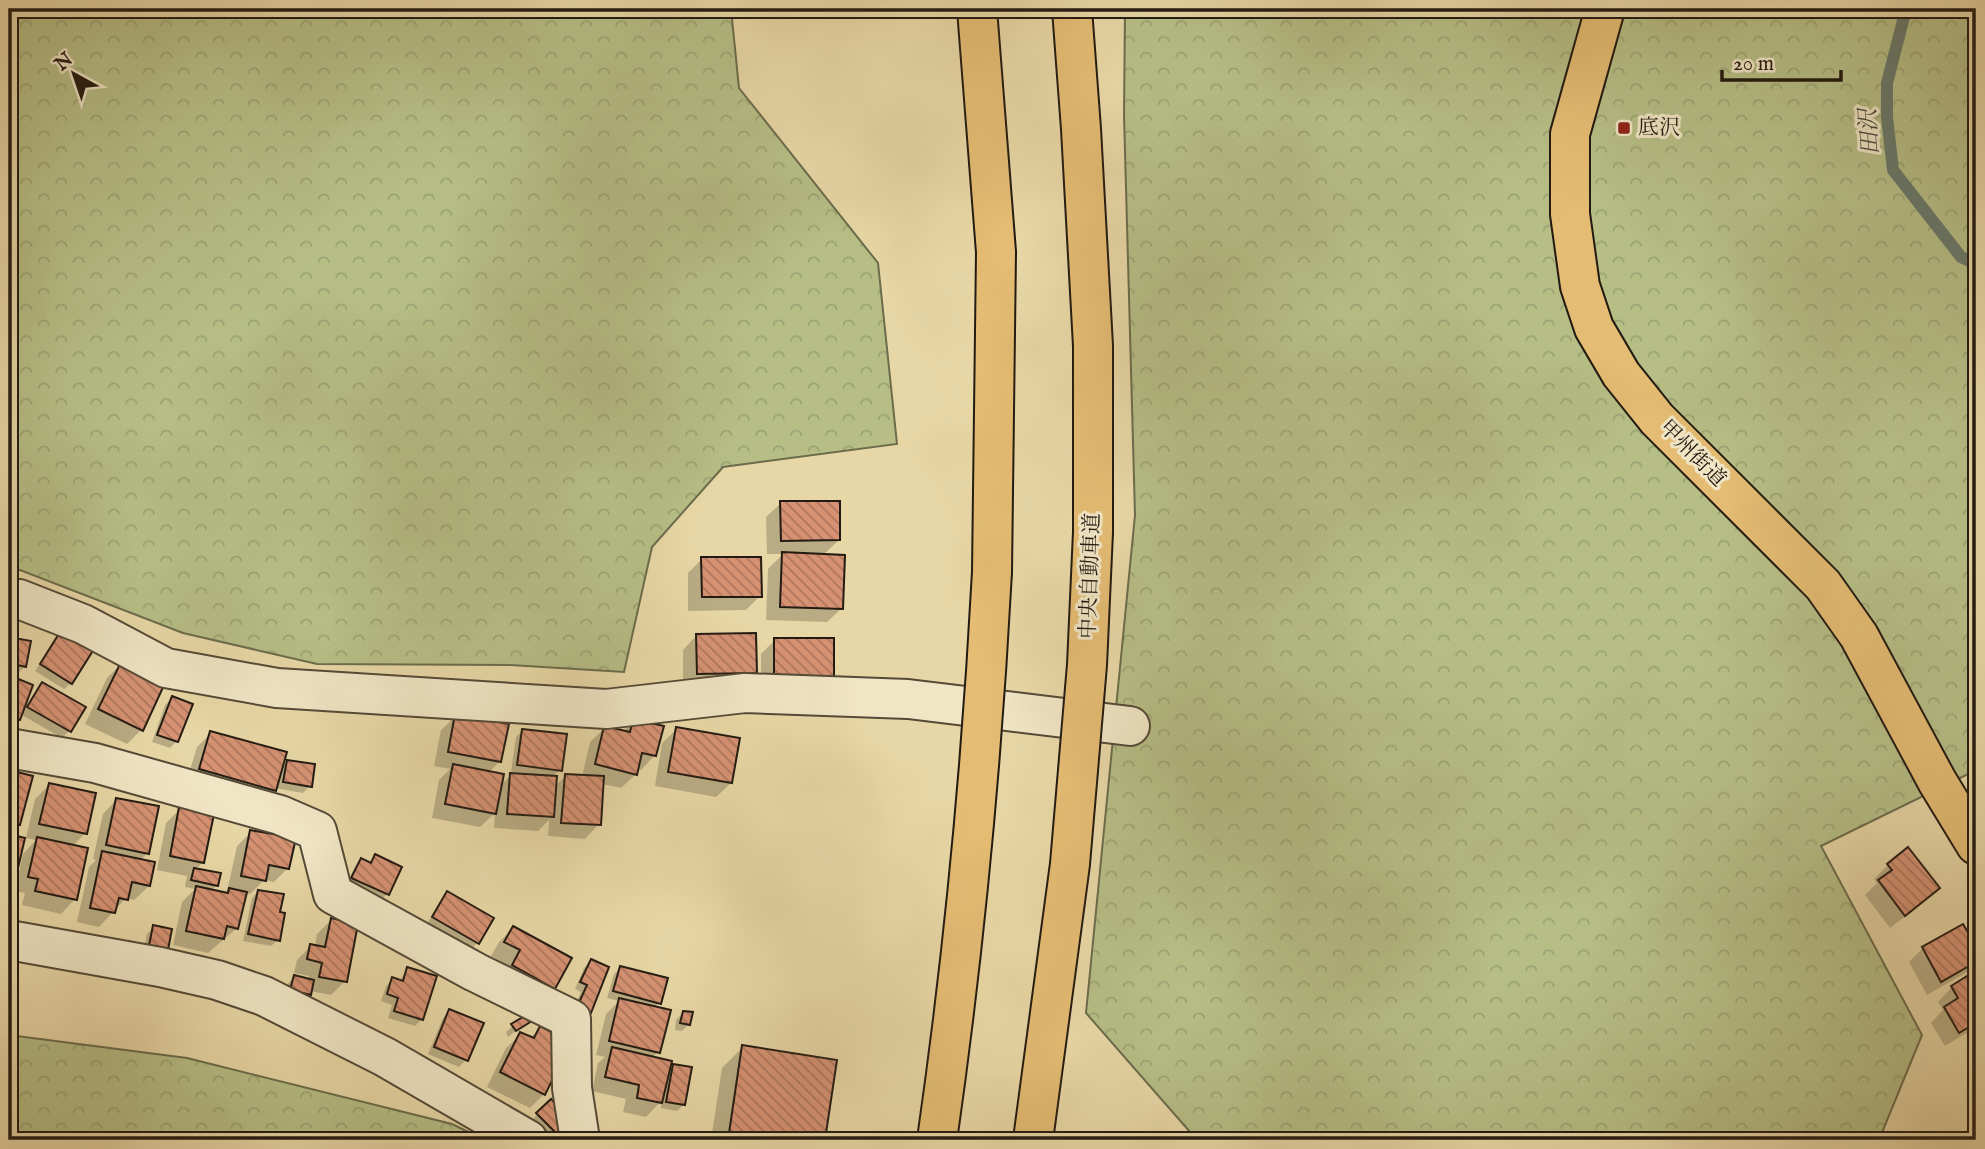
<svg xmlns="http://www.w3.org/2000/svg" width="1985" height="1149" font-family="'IM FELL English','Noto Serif JP',serif">
<style>
.forest{fill:url(#forest-crowns);stroke:#6c6c4c;stroke-width:2}
.shadow{fill:#0003}
.lines{fill:none;stroke-linecap:round;stroke-linejoin:round}
.stream{stroke:#697a6c;stroke-width:12}
.building{fill:url(#building-back-hatch);stroke:#231b12;stroke-width:2}
.minor-casing{stroke:#544a37;stroke-width:42}
.highway-casing{stroke:#231b12;stroke-width:42}
.minor{stroke:#f0e5c5;stroke-width:38}
.highway{stroke:#e4bc73;stroke-width:38}
.highway-bridge-casing{stroke:#231b12;stroke-width:42;stroke-linecap:butt}
.highway-bridge{stroke:#e4bc73;stroke-width:38}
.poi-dot{fill:#8f2418;stroke:#f0e5c5;stroke-width:2.5}
.labels{text-anchor:middle;dominant-baseline:central;stroke-width:6;stroke-linejoin:round;paint-order:stroke}
.poi-label{font-size:21px;fill:#231b12;stroke:#f0e5c5;text-anchor:start}
.street-label{font-size:21px;fill:#231b12;stroke:#f0e5c5}
.water-label{font-size:23px;font-style:italic;fill:#464b3f;stroke:#f0e5c5}
</style>
<defs>
<pattern id="forest-crowns" width="20" height="18" patternUnits="userSpaceOnUse" patternTransform="scale(1.75)"><rect width="20" height="18" fill="#b6be86"/><path d="M2 6a3 3 0 1 1 6 0M12 15a3 3 0 1 1 6 0" fill="none" stroke="#9ca373"/></pattern>
<pattern id="building-back-hatch" width="6" height="6" patternUnits="userSpaceOnUse" patternTransform="scale(1.75)"><rect width="6" height="6" fill="#d69273"/><path d="M-1 5l2 2M0 0l6 6M5-1l2 2" fill="none" stroke="#ad765d"/></pattern>
</defs>
<rect width="100%" height="100%" fill="#e8d7a6"/>
<filter id="stains"><feTurbulence type="fractalNoise" baseFrequency=".00286" numOctaves="4"/><feColorMatrix values="0 0 0 0 .2 0 0 0 0 .09 0 0 0 0 .02 0 0 0 .5 -.17"/></filter>
<radialGradient id="worn" r=".72"><stop offset=".6" stop-color="#630" stop-opacity="0"/><stop offset="1" stop-color="#630" stop-opacity=".3"/></radialGradient>
<g class="forest">
<polygon points="9,9 731,9 739,88 878,263 897,444 723,467 652,547 624,672 510,665 317,664 183,633 20,570 9,571"/>
<polygon points="1125,9 1976,9 1976,780 1972,772 1821,846 1922,1035 1879,1140 1197,1140 1086,1013 1135,515 1124,115"/>
<polygon points="9,1035 187,1058 452,1124 485,1140 9,1140"/>
</g>
<g class="shadow">
<polygon points="781,503 839,540 822,556 842,608 827,622 766,620 768,569 783,554 767,554 766,517"/>
<polygon points="702,559 760,596 746,610 688,611 688,573"/>
<polygon points="62,631 71,683 64,689 35,671"/>
<polygon points="697,635 755,672 741,686 683,687 683,650"/>
<polygon points="9,639 29,643 25,666 18,673 9,671"/>
<polygon points="775,640 832,640 761,692 761,654"/>
<polygon points="121,664 141,730 127,744 85,724 107,678"/>
<polygon points="9,677 31,686 22,709 24,710 42,684 83,707 69,731 62,738 20,714 9,729"/>
<polygon points="172,698 177,741 170,748 152,742 165,705"/>
<polygon points="456,716 500,761 489,772 500,786 514,772 511,772 516,737 523,730 560,770 552,777 554,787 566,776 582,777 590,742 605,728 622,732 633,721 655,755 641,770 637,769 636,774 621,788 602,784 599,824 585,839 548,836 549,820 538,831 494,828 495,813 480,827 432,818 439,780 450,769 434,766 441,730"/>
<polygon points="677,729 731,783 716,797 655,786 662,743"/>
<polygon points="211,733 280,769 287,762 310,786 303,793 274,788 260,804 186,783 197,747"/>
<polygon points="9,772 19,824 9,834"/>
<polygon points="49,785 85,833 72,847 75,899 61,914 22,905 25,893 15,891 23,854 36,840 26,838 35,799"/>
<polygon points="117,799 147,853 140,861 149,886 134,900 126,898 99,927 77,922 89,867 96,860 93,859 103,814"/>
<polygon points="180,809 203,862 195,870 217,885 211,891 225,894 227,892 237,846 251,832 288,868 274,882 264,880 250,894 245,893 237,928 208,953 173,945 182,902 195,889 185,887 187,876 157,870 166,823"/>
<polygon points="9,836 23,839 16,867 9,875"/>
<polygon points="376,857 400,868 387,894 380,901 346,885 355,867 361,860 369,864"/>
<polygon points="1888,865 1938,888 1924,902 1890,928 1865,895 1877,883 1874,879"/>
<polygon points="258,891 278,914 278,940 271,946 243,941 252,898"/>
<polygon points="447,893 477,943 471,949 427,924 441,900"/>
<polygon points="331,920 345,981 331,995 310,991 302,1001 285,996 288,984 294,977 308,980 309,976 294,973 297,960 311,946 315,947 317,934"/>
<polygon points="1963,926 1976,950 1976,962 1967,972 1927,995 1909,962 1923,948"/>
<polygon points="154,927 159,961 142,958 147,934"/>
<polygon points="513,928 554,988 539,1002 499,979 507,965 491,956 499,942"/>
<polygon points="591,961 589,1012 582,1019 571,1014 581,992 575,989 584,968"/>
<polygon points="621,968 659,1003 654,1008 658,1052 652,1058 667,1072 673,1066 684,1104 677,1111 661,1108 662,1100 646,1117 623,1112 626,1099 592,1091 598,1063 605,1057 596,1055 606,1014 619,1001 607,998 614,974"/>
<polygon points="408,969 422,1019 415,1026 388,1018 392,1005 381,1001 386,986 393,979 399,981"/>
<polygon points="1952,987 1976,992 1976,1058 1966,1033 1945,1046 1931,1023 1943,1010 1938,1002"/>
<polygon points="450,1011 466,1060 459,1067 428,1054 443,1018"/>
<polygon points="683,1013 689,1024 682,1031 675,1030 676,1020"/>
<polygon points="530,1020 508,1037 506,1032 513,1026"/>
<polygon points="540,1028 544,1094 530,1108 487,1087 506,1048 521,1034 530,1038"/>
<polygon points="743,1047 835,1062 824,1140 711,1140 722,1068"/>
<polygon points="551,1101 570,1120 549,1140 531,1121"/>
<polygon points="1976,1124 1976,1140 1967,1140"/>
</g>
<g class="lines">
<polyline class="stream" points="1906,9 1887,83 1887,117 1893,170 1961,257 1976,264"/>
</g>
<g class="building">
<polygon points="780,501 840,501 840,540 781,541"/>
<polygon points="782,552 845,555 843,609 780,607"/>
<polygon points="701,557 761,557 762,597 702,597"/>
<polygon points="62,629 94,649 72,684 40,664"/>
<polygon points="756,633 757,673 697,674 696,634"/>
<polygon points="9,637 31,641 26,667 9,663"/>
<polygon points="774,638 834,638 834,677 774,678"/>
<polygon points="121,662 165,683 143,731 98,709"/>
<polygon points="9,675 33,685 20,720 9,716"/>
<polygon points="42,682 86,707 71,732 27,707"/>
<polygon points="172,696 193,704 178,742 157,735"/>
<polygon points="455,714 509,724 501,762 448,752"/>
<polygon points="633,719 664,726 656,756 642,753 637,775 595,764 604,726 630,732"/>
<polygon points="676,727 740,738 732,783 668,772"/>
<polygon points="522,729 567,734 562,771 517,765"/>
<polygon points="210,731 287,752 276,791 199,769"/>
<polygon points="287,760 315,764 312,787 283,782"/>
<polygon points="453,764 504,774 496,814 445,804"/>
<polygon points="9,770 33,776 20,825 9,822"/>
<polygon points="510,773 557,776 554,817 507,814"/>
<polygon points="565,774 604,776 601,825 561,823"/>
<polygon points="49,783 96,793 87,834 39,824"/>
<polygon points="116,798 159,806 149,854 106,845"/>
<polygon points="179,807 214,814 204,863 170,856"/>
<polygon points="250,830 296,838 289,869 269,865 266,881 241,876"/>
<polygon points="9,834 25,838 18,868 9,866"/>
<polygon points="37,837 88,848 77,900 35,891 38,879 28,877"/>
<polygon points="1908,847 1940,888 1905,916 1878,880 1892,870 1887,864"/>
<polygon points="102,851 155,862 150,886 132,882 128,900 119,898 115,913 90,908"/>
<polygon points="375,854 402,867 389,895 351,878 361,858 371,863"/>
<polygon points="194,868 221,873 218,886 191,880"/>
<polygon points="196,886 228,893 229,888 247,892 238,929 227,926 224,939 186,931"/>
<polygon points="258,890 284,894 280,912 285,913 280,941 248,934"/>
<polygon points="447,891 494,918 479,944 432,917"/>
<polygon points="331,918 358,924 347,982 319,977 322,963 307,959 310,944 325,947"/>
<polygon points="1963,924 1976,946 1976,962 1941,982 1922,947"/>
<polygon points="153,925 172,929 167,955 148,951"/>
<polygon points="513,926 572,958 555,989 512,965 520,950 504,942"/>
<polygon points="591,959 609,967 591,1013 577,1007 587,985 580,982"/>
<polygon points="620,966 668,978 661,1004 613,991"/>
<polygon points="407,967 437,976 423,1020 394,1011 398,998 387,994 392,977 403,981"/>
<polygon points="294,975 314,980 311,995 290,990"/>
<polygon points="1967,976 1976,990 1976,1023 1959,1033 1944,1007 1958,998 1951,986"/>
<polygon points="619,998 671,1010 660,1053 609,1041"/>
<polygon points="449,1009 484,1023 468,1061 434,1047"/>
<polygon points="683,1011 693,1012 690,1025 680,1023"/>
<polygon points="528,1014 532,1021 516,1031 511,1024"/>
<polygon points="540,1026 564,1038 565,1054 545,1095 500,1072 520,1032 534,1038"/>
<polygon points="742,1045 837,1060 825,1140 728,1140"/>
<polygon points="612,1047 672,1061 662,1103 637,1098 639,1085 605,1077"/>
<polygon points="673,1064 692,1067 685,1105 666,1102"/>
<polygon points="551,1099 572,1120 557,1134 536,1113"/>
</g>
<g class="lines">
<g class="minor-casing">
<g id="minor">
<polyline points="9,601 19,599 83,624 166,668 277,688 606,709 745,693 908,699 1130,726"/>
<polyline points="9,748 95,763 280,815 317,831 333,894 475,972 571,1019 572,1088 580,1140"/>
<polyline points="9,940 160,967 217,980 264,996 385,1057 528,1140"/>
</g>
</g>
<g class="highway-casing">
<g id="highway">
<polyline points="977,9 996,252 992,572"/>
<polyline points="1072,9 1081,129 1093,346 1093,532"/>
<polyline points="1605,9 1570,134 1570,214 1580,286 1594,328 1621,374 1657,419 1823,585 1859,636 1937,781 1976,845"/>
</g>
</g>
<use href="#minor" class="minor"/>
<use href="#highway" class="highway"/>
<g class="highway-bridge-casing">
<g id="highway-bridge">
<path d="M 937,1140 C 964,952 982,762 992,572"/>
<polyline points="1033,1140 1070,864 1087,665 1093,532"/>
</g>
</g>
<use href="#highway-bridge" class="highway-bridge"/>
</g>
<rect class="poi-dot" x="1617" y="121" width="14" height="14" rx="3.5"/>
<g class="labels">
<g class="poi-label">
<text x="1638" y="128">底沢</text>
</g>
<g class="street-label">
<text transform="translate(1692 454) rotate(45)">甲州街道</text>
<text transform="translate(1091 576) rotate(-88)">中央自動車道</text>
</g>
<g class="water-label">
<text transform="translate(1870 132) rotate(-94)">田沢</text>
</g>
</g>
<rect width="1985" height="1149" fill="none" stroke="#e8d7a6" stroke-width="35"/>
<rect x="10" y="10" width="1964" height="1128" fill="none" stroke="#231b12" stroke-width="3.5"/>
<rect x="18" y="18" width="1950" height="1114" fill="none" stroke="#231b12" stroke-width="2"/>
<g transform="translate(74 74) rotate(320)" stroke="#f0e5c5" stroke-width="5" paint-order="stroke">
<path d="M0-5L12 26L0 18L-12 26Z" fill="#231b12"/>
<text y="-10" font-size="19" font-weight="bold" text-anchor="middle" fill="#231b12">N</text>
</g>
<path d="M1722 70v10h119v-10" fill="none" stroke="#231b12" stroke-width="3.5"/>
<text x="1733" y="70" font-size="21" fill="#231b12" stroke="#f0e5c5" stroke-width="5" paint-order="stroke">20 m</text>
<rect width="100%" height="100%" filter="url(#stains)"/>
<rect width="100%" height="100%" fill="url(#worn)"/>
</svg>
